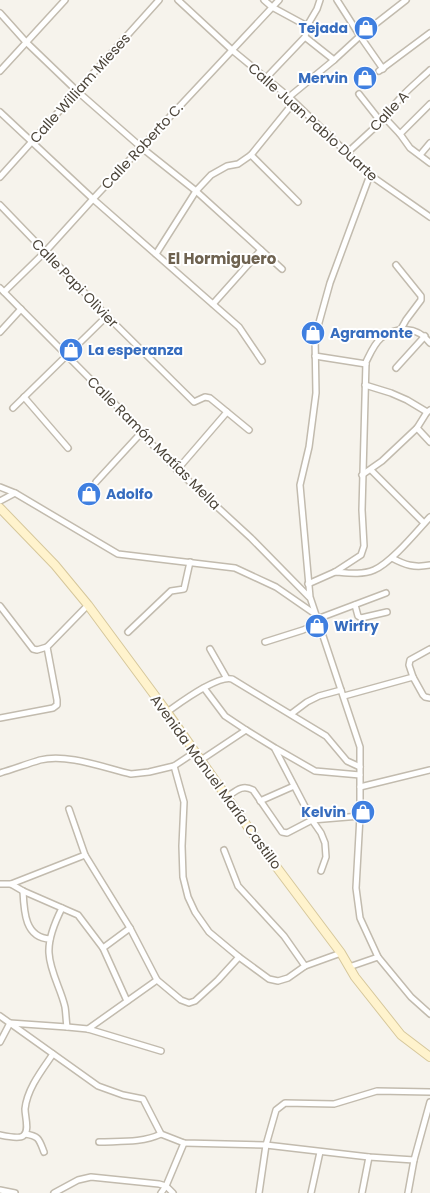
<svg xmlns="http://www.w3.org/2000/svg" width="430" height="1193" font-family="Poppins,sans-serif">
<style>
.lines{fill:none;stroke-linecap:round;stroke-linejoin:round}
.street-casing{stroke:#c2bbae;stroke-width:8}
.secondary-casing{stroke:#d6c79b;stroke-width:10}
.street{stroke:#fff;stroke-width:5}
.secondary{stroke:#fff3cd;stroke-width:8}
.labels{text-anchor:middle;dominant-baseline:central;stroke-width:4;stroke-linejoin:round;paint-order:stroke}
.shop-label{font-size:14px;font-weight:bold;fill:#366cbe;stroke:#fff;text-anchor:start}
.street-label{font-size:14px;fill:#4b4439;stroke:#fff}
.neighbourhood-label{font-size:15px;font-weight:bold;fill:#6e6250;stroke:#fff}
</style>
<rect width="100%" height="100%" fill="#f6f3ec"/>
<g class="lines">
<g class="street-casing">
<g id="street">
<polyline points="178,0 232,50 289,97 370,175 430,217"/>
<polyline points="264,0 272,7 307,26"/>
<polyline points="337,0 360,36 383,69"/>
<polyline points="0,13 26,42 77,91 142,148 196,191 282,269"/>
<polyline points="305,37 334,60"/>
<polyline points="0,71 65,0"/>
<polyline points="379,71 430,33"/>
<polyline points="266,78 305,37 307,26 317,9 320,0"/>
<polyline points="359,94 381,122"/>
<polyline points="289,97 334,60 360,36 406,0"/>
<polyline points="0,112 93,199 239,327 262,361"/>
<polyline points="385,118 400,134 410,148 430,163"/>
<polyline points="400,134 430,104"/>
<path d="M 347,153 L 385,118 C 396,99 414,85 430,70"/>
<polyline points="251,155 298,202"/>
<polyline points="420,155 430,143"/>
<polyline points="370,175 330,283 315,337 316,393 309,447 300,485 310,597 360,747 360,816 356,888 360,918 378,957 411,997 430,1014"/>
<polyline points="0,177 159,0"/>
<polyline points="0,205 107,316 194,402 205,397 210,398 249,430"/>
<polyline points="156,254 196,191 211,175 227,166 238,164 251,155 294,102"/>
<polyline points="396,265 421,296 421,300 406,320 401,329"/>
<polyline points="0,288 118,407 141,433 177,470 251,538 309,597"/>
<polyline points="4,292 45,252 93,199 279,0"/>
<polyline points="213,304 261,250"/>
<polyline points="0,332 21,309"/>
<polyline points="315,356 366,364"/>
<polyline points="396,368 425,336"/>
<polyline points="365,385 391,393 407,400 427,412"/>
<polyline points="24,397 68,448"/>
<polyline points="13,408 107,316"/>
<polyline points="417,428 430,442"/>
<polyline points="177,470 227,412"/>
<polyline points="371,470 424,523"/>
<polyline points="362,475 382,461 417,428 427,412 430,410"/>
<polyline points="96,482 141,433"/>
<polyline points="0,487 15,493"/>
<polyline points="0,501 15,493 118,554 235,568 276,587 315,614"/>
<path d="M 392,558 C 405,565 414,568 430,565"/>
<path d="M 335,572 C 348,573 362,575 374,570 C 391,563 417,531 430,517"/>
<path d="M 308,584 L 335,572 L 361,555 L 364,546 L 362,510 L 366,362 C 370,354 374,344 381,338 C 398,326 417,326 430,343"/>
<polyline points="355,605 358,616 361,618 387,612"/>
<polyline points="0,606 33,649 37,650 47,647"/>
<polyline points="317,619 386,593"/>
<polyline points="128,632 171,591 184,589 190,562"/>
<polyline points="265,642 303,630 318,623"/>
<polyline points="210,649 226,677"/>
<polyline points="413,677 409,665 410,660 430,649"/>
<polyline points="204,688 225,716 246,730"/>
<polyline points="344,696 413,677 423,695 425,697 430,698"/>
<path d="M 167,712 C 180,703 217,675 232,679 L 326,736 L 347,761 L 360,767"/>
<polyline points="291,714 307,702 319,696 341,690"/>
<polyline points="0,718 53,708 57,705 57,700 47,647 88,605"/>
<polyline points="275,749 312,820 321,833 325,843 326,857 321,871"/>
<polyline points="201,760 246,730 275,748 315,771 360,775"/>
<polyline points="174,766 184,802 182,846 183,877 188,897 195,912 209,932 239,957 269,979 278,981 288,978 305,966 341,953"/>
<path d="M 0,773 C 13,769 27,764 40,760 C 67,753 105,768 131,774 L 149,772 L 174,766 L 195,752"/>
<polyline points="360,787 430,770"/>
<path d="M 227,797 C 236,791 242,784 253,790 L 282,832 L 287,833 L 312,820 L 360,816"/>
<polyline points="260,801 294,786"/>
<polyline points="69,809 85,855 130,928 157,980 181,1000 189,1003 195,1001 218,980 239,957"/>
<polyline points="224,850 238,886 284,936 305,966"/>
<polyline points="0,884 11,884 23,891 78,915 103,948 127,1001"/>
<polyline points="11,884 85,855"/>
<path d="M 23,891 C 24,912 25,938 50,939"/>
<path d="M 62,908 C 55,922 48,938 49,953 C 50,972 61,989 65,1007 C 66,1013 66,1020 67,1027"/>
<polyline points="103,948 130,928"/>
<polyline points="349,967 378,957"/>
<polyline points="0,1016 98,1086 123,1095 143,1099 161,1134 184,1143 266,1145 369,1157 414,1160"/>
<polyline points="88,1029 157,980"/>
<polyline points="0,1042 10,1023 67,1027 88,1029 161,1051"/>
<path d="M 25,1134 C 39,1136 39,1139 44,1152"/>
<path d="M 0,1135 C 5,1136 19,1139 23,1136 C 30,1131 25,1117 25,1109 C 27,1089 42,1070 53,1054"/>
<path d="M 99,1142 C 120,1141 142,1143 161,1134"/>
<polyline points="0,1190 15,1193"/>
<polyline points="54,1193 78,1180 91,1177 159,1184 166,1186 173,1193"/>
<polyline points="161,1193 166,1186 184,1143"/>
<polyline points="259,1193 266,1145 276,1110 285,1103 334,1104 377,1091 430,1092"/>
<polyline points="311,1193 320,1152"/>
<polyline points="362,1193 369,1157"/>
<polyline points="408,1193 414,1160 430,1102"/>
</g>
</g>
<g class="secondary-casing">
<polyline id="secondary" points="0,508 55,565 88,605 167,712 269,857 341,953 355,977 401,1035 430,1057"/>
</g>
<use href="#street" class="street"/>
<use href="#secondary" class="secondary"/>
</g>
<defs>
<g id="shop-disc" transform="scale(1.25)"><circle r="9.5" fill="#3f7fe0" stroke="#fff"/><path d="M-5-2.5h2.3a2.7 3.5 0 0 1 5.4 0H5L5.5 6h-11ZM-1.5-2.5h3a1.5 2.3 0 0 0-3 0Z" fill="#fff"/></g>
</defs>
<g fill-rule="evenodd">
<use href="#shop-disc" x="366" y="28"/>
<use href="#shop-disc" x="365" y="78"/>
<use href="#shop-disc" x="313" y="333"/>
<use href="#shop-disc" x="71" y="350"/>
<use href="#shop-disc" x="89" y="494"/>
<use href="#shop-disc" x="317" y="626"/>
<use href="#shop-disc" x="363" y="812"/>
</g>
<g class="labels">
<g class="shop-label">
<text x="348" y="28" text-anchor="end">Tejada</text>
<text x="348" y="78" text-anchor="end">Mervin</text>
<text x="330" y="333">Agramonte</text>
<text x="88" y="350">La esperanza</text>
<text x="106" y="494">Adolfo</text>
<text x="334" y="626">Wirfry</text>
<text x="346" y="812" text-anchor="end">Kelvin</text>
</g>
<g class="street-label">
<text transform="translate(80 88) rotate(-48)">Calle William Mieses</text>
<text transform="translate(389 111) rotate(-47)">Calle A</text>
<text transform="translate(313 122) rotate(42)">Calle Juan Pablo Duarte</text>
<text transform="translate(142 146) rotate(-47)">Calle Roberto C.</text>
<text transform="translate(75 283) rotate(46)">Calle Papi Olivier</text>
<text transform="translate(154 443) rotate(45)">Calle Ramón Matías Mella</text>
<text transform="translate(216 782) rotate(54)">Avenida Manuel María Castillo</text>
</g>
<g class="neighbourhood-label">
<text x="222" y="258">El Hormiguero</text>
</g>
</g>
</svg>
